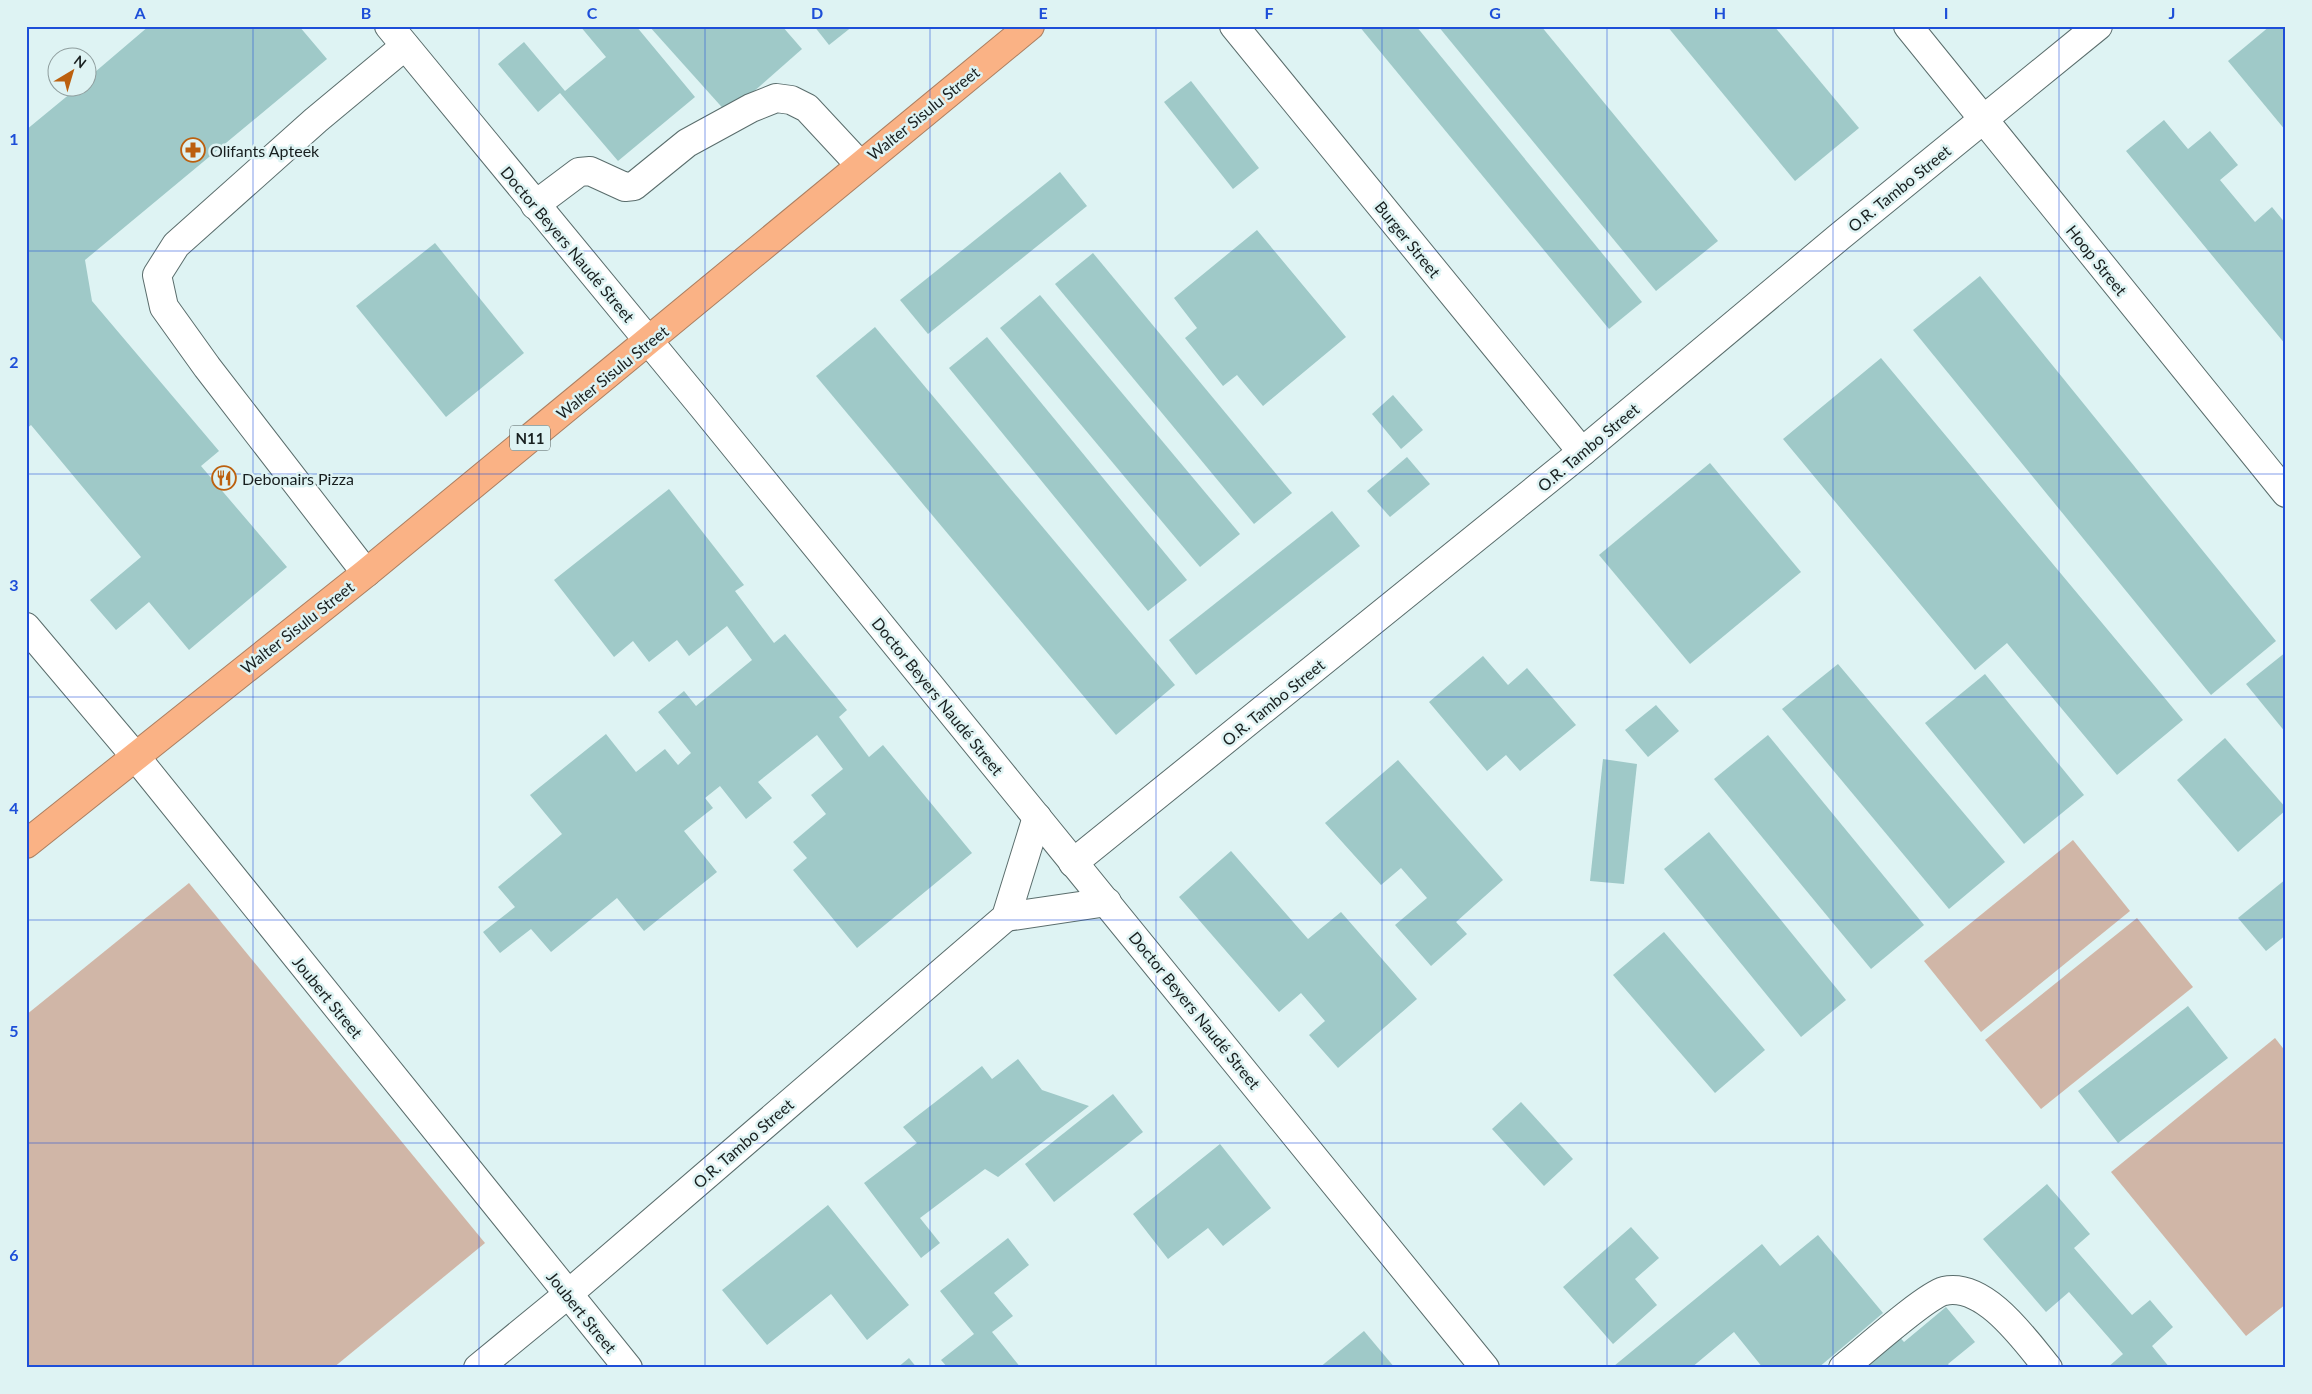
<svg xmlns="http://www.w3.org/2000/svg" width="2312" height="1394" font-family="Lato,sans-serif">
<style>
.green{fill:#d0b6a7}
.building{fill:#9fc9c8}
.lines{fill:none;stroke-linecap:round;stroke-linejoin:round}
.minor-casing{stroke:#5a6d6c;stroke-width:30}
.highway-casing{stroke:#ab7f61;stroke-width:30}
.minor{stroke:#fff;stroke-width:28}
.highway{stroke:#fab285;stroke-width:28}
.grid{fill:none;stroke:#1d4ed8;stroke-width:1;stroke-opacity:0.55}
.labels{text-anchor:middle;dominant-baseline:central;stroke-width:5;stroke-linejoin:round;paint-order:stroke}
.shield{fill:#def3f3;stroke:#535f5f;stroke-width:1}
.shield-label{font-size:15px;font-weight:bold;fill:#181f1f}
.street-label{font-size:16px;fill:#181f1f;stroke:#def3f3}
.poi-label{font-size:16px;fill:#181f1f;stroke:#def3f3;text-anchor:start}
.neatline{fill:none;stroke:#1d4ed8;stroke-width:2}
.grid-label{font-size:16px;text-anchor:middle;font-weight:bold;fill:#1d4ed8}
</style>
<rect width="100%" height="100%" fill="#def3f3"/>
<g class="green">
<polygon points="2073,840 2130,911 1981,1032 1924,961"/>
<polygon points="189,883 485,1243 333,1368 26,1368 26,1015"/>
<polygon points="2137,918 2193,987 2041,1109 1985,1040"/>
<polygon points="2275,1038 2286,1052 2286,1304 2246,1336 2111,1172"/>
</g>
<g class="building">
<polygon points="149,26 299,26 327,59 85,260 92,301 219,451 201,466 287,567 189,650 149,602 116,630 90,600 141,557 31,425 26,429 26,130 77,88 88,88 88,78"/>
<polygon points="580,26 636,26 695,97 618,161 560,93 538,112 498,64 524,42 565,91 606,57"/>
<polygon points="649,26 782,26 802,49 728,114"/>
<polygon points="814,26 853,26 829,45"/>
<polygon points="1359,26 1416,26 1642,302 1609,329"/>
<polygon points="1438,26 1541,26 1718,241 1656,291"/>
<polygon points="1667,26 1774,26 1859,128 1795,181"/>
<polygon points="2270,26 2286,26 2286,131 2228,61"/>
<polygon points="1191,81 1259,168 1233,189 1164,102"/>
<polygon points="2164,120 2188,149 2210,131 2238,165 2220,180 2255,222 2272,207 2286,224 2286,345 2126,151"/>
<polygon points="1060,172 1087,206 928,334 900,300"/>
<polygon points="1257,230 1346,337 1263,406 1237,375 1223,386 1185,338 1197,328 1174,298"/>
<polygon points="435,243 524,353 446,417 356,306"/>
<polygon points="1093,253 1292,493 1254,524 1055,284"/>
<polygon points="1980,276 2276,641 2211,695 1913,330"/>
<polygon points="1040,295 1240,534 1200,567 1000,328"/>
<polygon points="875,327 1175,685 1116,735 816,376"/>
<polygon points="987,337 1187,580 1148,611 949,368"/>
<polygon points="1881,358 2183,720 2117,775 2007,643 1975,670 1783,439"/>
<polygon points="1393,395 1423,430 1401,449 1372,414"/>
<polygon points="1407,457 1430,484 1390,517 1367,491"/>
<polygon points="1710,463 1801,572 1690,664 1599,555"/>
<polygon points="669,489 744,585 735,591 774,643 785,634 847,710 839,717 869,757 883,745 972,853 857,948 793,870 807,858 793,842 826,814 811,795 843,769 817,735 758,782 772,798 746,819 720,786 705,798 713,808 684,831 717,872 644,931 617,898 551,952 531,929 500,953 483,932 515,907 498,887 562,834 530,795 606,734 636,772 665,749 678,765 691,753 658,712 684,691 696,706 752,660 727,626 689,656 677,640 649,662 633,641 614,657 554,580"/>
<polygon points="1332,511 1360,546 1196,675 1169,640"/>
<polygon points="2286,652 2286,733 2246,684"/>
<polygon points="1483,656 1508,685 1527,668 1576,725 1520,771 1506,755 1487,771 1429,702"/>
<polygon points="1838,664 2005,862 1949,909 1782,709"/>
<polygon points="1985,674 2084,795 2024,844 1925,723"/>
<polygon points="1656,705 1679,731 1648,757 1625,730"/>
<polygon points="1768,735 1924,925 1871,969 1714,779"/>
<polygon points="2225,738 2286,808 2286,810 2238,852 2177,780"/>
<polygon points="1603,759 1637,764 1624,884 1590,881"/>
<polygon points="1398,760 1503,880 1456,922 1467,934 1431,966 1395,925 1427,898 1401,868 1381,885 1325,823"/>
<polygon points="1709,832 1846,1000 1801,1037 1664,869"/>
<polygon points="1231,851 1308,939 1341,912 1417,999 1338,1068 1309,1035 1325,1021 1301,993 1279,1012 1179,897"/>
<polygon points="2286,879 2286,935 2266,951 2238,918"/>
<polygon points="1664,932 1765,1050 1715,1093 1613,975"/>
<polygon points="2188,1006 2228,1058 2118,1143 2078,1091"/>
<polygon points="1018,1059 1042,1090 1089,1106 998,1177 985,1169 920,1218 940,1243 921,1258 864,1183 917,1143 903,1127 982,1066 992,1079"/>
<polygon points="1113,1094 1143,1132 1054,1202 1025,1164"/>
<polygon points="1521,1102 1573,1159 1544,1186 1492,1129"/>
<polygon points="1220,1144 1271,1208 1223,1246 1208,1228 1168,1259 1133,1214"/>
<polygon points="2047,1184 2090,1234 2074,1248 2132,1315 2150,1300 2173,1327 2152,1346 2170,1368 2107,1368 2123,1354 2069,1292 2046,1312 1983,1239"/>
<polygon points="828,1205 909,1305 867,1340 831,1294 767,1345 722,1290"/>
<polygon points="1631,1227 1659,1258 1635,1279 1657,1305 1613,1344 1563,1287"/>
<polygon points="1818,1235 1883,1313 1818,1368 1763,1368 1734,1332 1691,1368 1616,1368 1614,1366 1762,1244 1780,1266"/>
<polygon points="1008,1238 1029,1265 994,1293 1013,1316 992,1332 1021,1368 948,1368 941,1360 974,1334 940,1291"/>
<polygon points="1946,1307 1975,1342 1948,1364 1951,1368 1852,1368 1895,1332 1904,1342"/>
<polygon points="1364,1331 1395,1368 1319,1368"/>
<polygon points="909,1358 917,1368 897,1368"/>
</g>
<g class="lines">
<g class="minor-casing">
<g id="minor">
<polyline points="389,26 703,407 1485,1368"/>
<polyline points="1234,26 1582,452"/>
<polyline points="1908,26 2286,493"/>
<polyline points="535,205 579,172 590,171 625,187 634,186 687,143 751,108 776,98 791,100 807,108 860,165"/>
<polyline points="366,573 207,367 164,307 157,275 176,245 316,120 405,46"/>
<polyline points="26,627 135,756 628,1368"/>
<polyline points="1073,863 1582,452 1839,237 2098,26"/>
<polyline points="1006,917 1107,902"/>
<polyline points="478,1368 567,1295 1006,917 1037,817"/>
<path d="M 1843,1368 C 1862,1353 1925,1296 1944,1291 C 1985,1282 2025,1340 2048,1368"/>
</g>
</g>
<g class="highway-casing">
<polyline id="highway" points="26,844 366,573 1030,26"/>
</g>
<use href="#minor" class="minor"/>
<use href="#highway" class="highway"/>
</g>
<path class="grid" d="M 253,26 L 253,1368M 479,26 L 479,1368M 705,26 L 705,1368M 930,26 L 930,1368M 1156,26 L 1156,1368M 1382,26 L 1382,1368M 1607,26 L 1607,1368M 1833,26 L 1833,1368M 2059,26 L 2059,1368M 26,251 L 2286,251M 26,474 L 2286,474M 26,697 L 2286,697M 26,920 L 2286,920M 26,1143 L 2286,1143"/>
<defs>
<g id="pharmacy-ring" transform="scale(1.25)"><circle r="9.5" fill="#def3f3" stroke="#bc600e" stroke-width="1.5"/><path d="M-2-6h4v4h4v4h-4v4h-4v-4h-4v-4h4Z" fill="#bc600e"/></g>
<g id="restaurant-ring" transform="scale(1.25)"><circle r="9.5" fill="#def3f3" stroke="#bc600e" stroke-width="1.5"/><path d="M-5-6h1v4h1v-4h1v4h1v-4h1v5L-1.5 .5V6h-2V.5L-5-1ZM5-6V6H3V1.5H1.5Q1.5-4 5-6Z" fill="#bc600e"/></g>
</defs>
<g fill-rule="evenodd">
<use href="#pharmacy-ring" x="193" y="150"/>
<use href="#restaurant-ring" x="224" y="478"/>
</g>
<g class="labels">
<rect class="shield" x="510" y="425.5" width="40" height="25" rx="4"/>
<g class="shield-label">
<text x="530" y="438">N11</text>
</g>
<g class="street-label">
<text transform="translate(923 113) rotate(-39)">Walter Sisulu Street</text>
<text transform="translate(1899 188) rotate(-39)">O.R. Tambo Street</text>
<text transform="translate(1408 239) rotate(51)">Burger Street</text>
<text transform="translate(568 244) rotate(50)">Doctor Beyers Naudé Street</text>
<text transform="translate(2097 260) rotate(51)">Hoop Street</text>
<text transform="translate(612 372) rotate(-39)">Walter Sisulu Street</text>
<text transform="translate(1588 447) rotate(-40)">O.R. Tambo Street</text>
<text transform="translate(297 627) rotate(-38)">Walter Sisulu Street</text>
<text transform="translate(938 696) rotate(51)">Doctor Beyers Naudé Street</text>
<text transform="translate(1273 702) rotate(-39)">O.R. Tambo Street</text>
<text transform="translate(328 997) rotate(51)">Joubert Street</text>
<text transform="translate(1195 1010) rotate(51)">Doctor Beyers Naudé Street</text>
<text transform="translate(743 1143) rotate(-41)">O.R. Tambo Street</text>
<text transform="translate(582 1312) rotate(51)">Joubert Street</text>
</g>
<g class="poi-label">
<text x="210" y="150">Olifants Apteek</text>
<text x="242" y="478">Debonairs Pizza</text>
</g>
</g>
<rect width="2312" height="1394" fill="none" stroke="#def3f3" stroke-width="55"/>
<g transform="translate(72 72) rotate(38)"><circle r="24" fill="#def3f3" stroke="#8f9e9e"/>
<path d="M0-4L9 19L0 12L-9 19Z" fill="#bc600e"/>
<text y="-8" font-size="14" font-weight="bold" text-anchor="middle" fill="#181f1f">N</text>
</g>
<rect x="28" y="28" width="2256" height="1338" class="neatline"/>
<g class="grid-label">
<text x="140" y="19">A</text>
<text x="366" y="19">B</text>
<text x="592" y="19">C</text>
<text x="817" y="19">D</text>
<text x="1043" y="19">E</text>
<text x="1269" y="19">F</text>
<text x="1495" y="19">G</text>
<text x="1720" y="19">H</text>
<text x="1946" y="19">I</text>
<text x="2172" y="19">J</text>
<text x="14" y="145">1</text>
<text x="14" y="368">2</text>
<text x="14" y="591">3</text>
<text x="14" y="814">4</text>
<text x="14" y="1037">5</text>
<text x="14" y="1261">6</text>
</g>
</svg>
